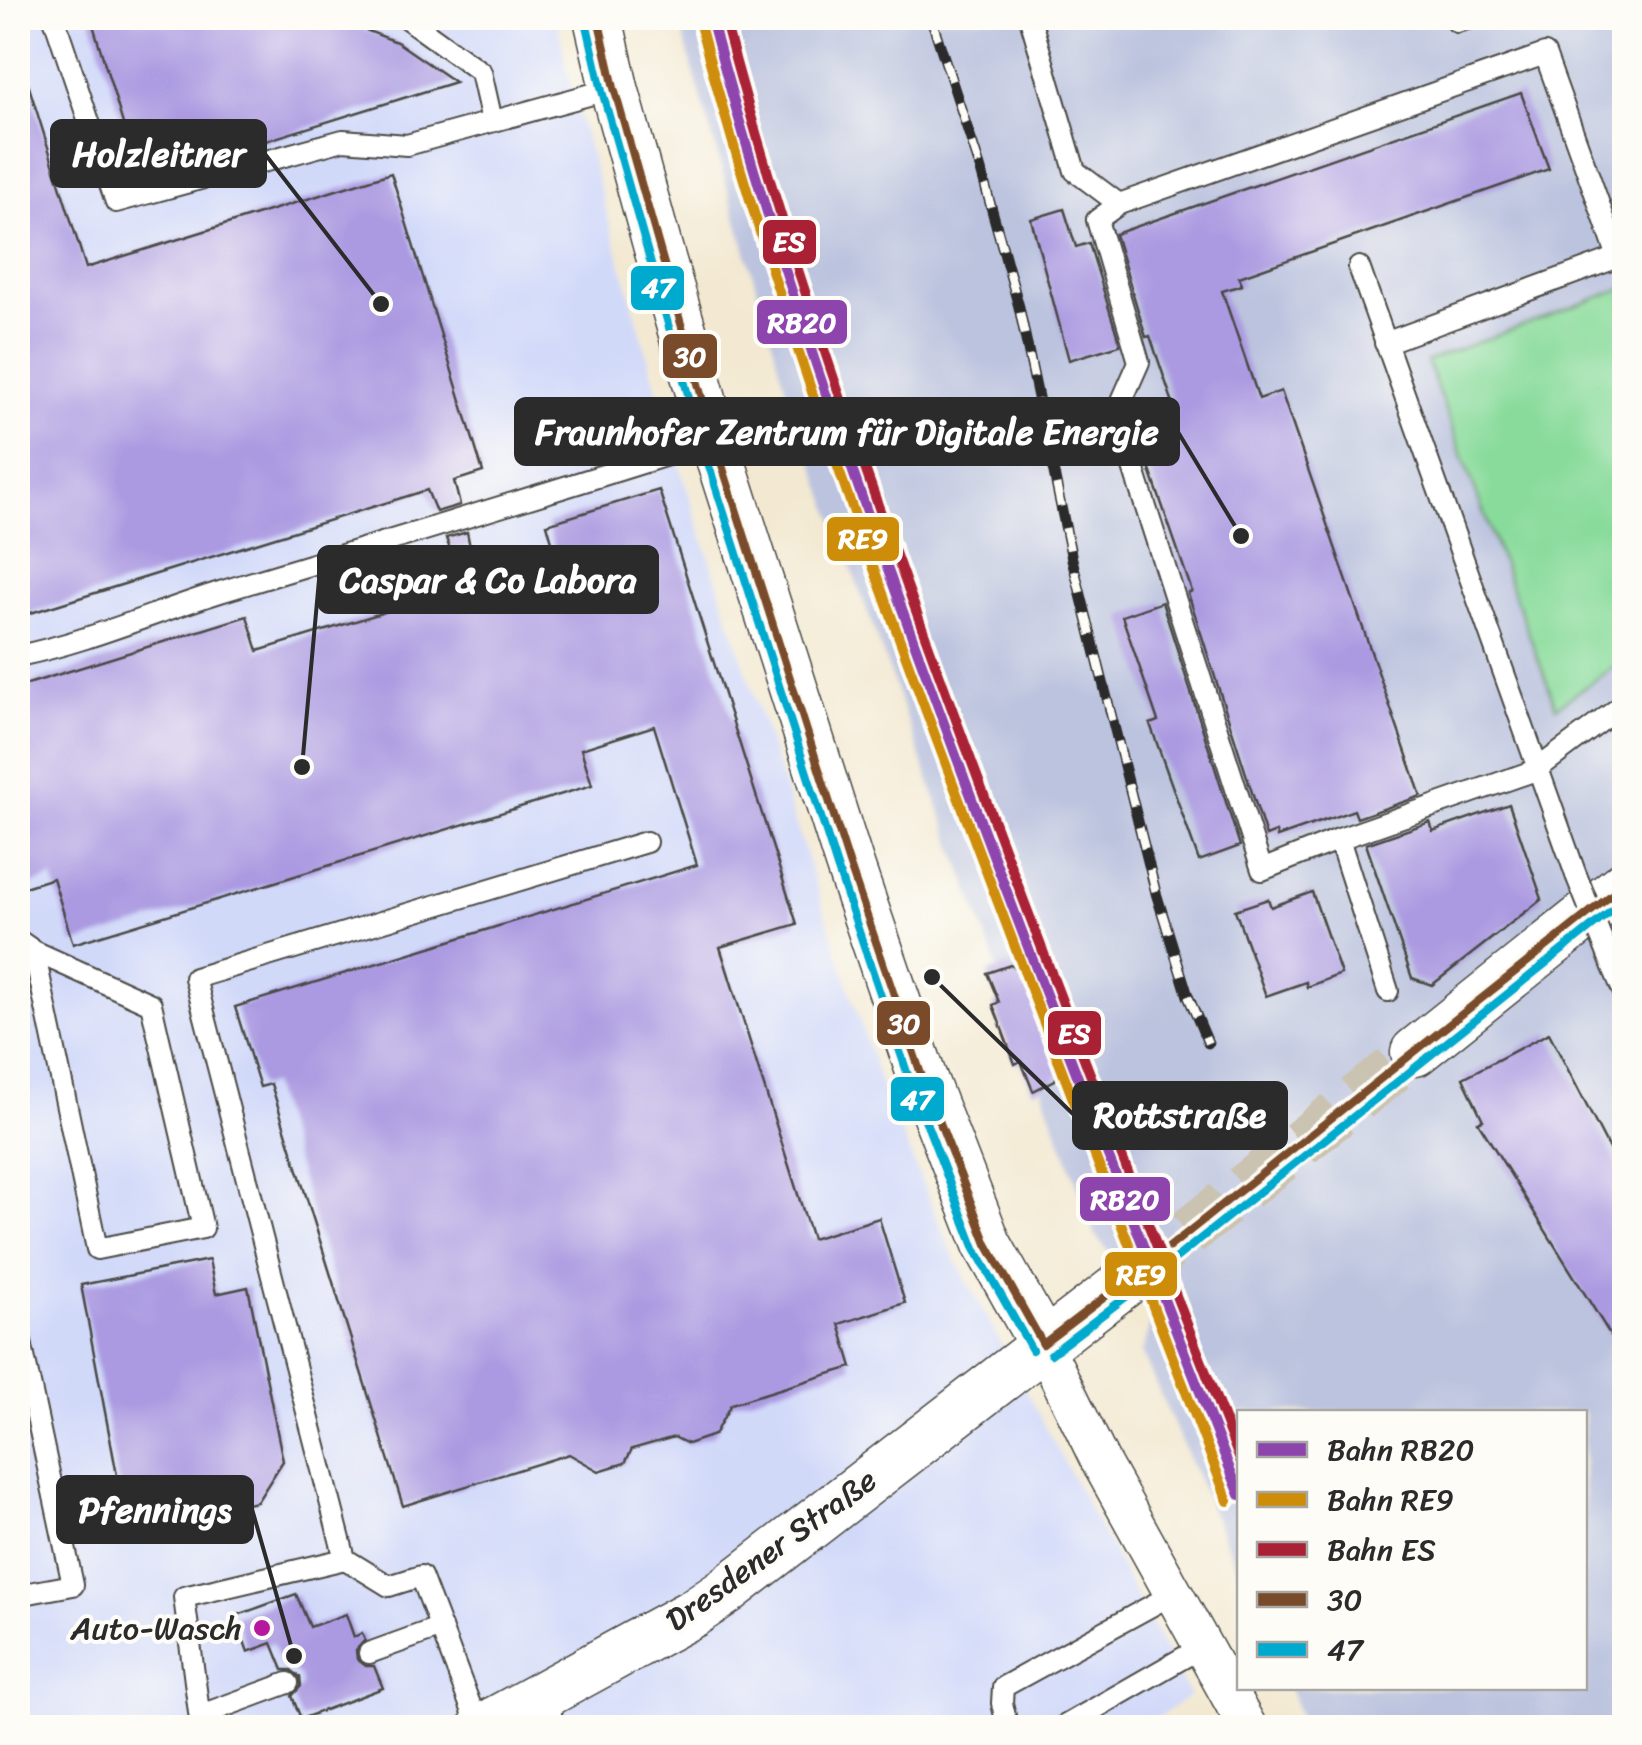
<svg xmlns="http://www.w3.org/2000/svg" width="1642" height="1745" font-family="Sriracha,sans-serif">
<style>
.built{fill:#d1d9f9}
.industrial{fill:#bbc3de}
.green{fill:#89db9b;stroke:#5a8363;stroke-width:2.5}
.building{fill:#ab9ae1}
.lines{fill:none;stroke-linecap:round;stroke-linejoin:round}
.tertiary-tunnel{stroke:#cbc3b1;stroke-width:48;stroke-dasharray:48 24;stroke-linecap:butt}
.service-casing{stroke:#494844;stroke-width:24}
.minor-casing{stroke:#494844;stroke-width:41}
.tertiary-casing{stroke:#494844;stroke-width:51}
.service{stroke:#fff;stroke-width:20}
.minor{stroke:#fff;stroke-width:38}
.tertiary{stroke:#fff;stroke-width:48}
.rail-casing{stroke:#2b2b2b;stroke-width:11}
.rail{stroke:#fdfcf7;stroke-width:8;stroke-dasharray:22;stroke-linecap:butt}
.service-bridge-casing{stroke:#494844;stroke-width:24;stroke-linecap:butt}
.service-bridge{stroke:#fff;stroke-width:20}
.bus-1-casing{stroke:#fdfcf7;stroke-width:15}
.bus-2-casing{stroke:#fdfcf7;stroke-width:15}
.bus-1{stroke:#7a4b2a;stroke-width:8}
.bus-2{stroke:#00a9ce;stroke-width:8}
.rail-1-casing{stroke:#fdfcf7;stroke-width:18}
.rail-2-casing{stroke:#fdfcf7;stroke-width:18}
.rail-3-casing{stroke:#fdfcf7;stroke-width:18}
.rail-1{stroke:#8e44ad;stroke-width:10}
.rail-2{stroke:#ce8d09;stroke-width:10}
.rail-3{stroke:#aa2135;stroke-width:10}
.poi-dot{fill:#b5179e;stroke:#fdfcf7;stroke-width:4}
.labels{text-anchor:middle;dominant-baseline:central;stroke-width:8;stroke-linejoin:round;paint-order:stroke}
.street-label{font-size:32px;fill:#2b2b2b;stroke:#fdfcf7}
.poi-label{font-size:32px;fill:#2b2b2b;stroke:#fdfcf7;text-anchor:end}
.leader{fill:none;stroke:#2b2b2b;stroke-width:4}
.callout-dot{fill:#2b2b2b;stroke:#fdfcf7;stroke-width:4}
.callout{fill:#2b2b2b;stroke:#2b2b2b;stroke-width:4}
.callout-label{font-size:35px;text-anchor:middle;font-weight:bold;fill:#fff}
.line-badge{stroke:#fdfcf7;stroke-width:4}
.badge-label{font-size:28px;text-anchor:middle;font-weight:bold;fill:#fff}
</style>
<rect width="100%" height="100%" fill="#fdfcf7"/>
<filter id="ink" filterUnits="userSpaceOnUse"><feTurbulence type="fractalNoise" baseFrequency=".01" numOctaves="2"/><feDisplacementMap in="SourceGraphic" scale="20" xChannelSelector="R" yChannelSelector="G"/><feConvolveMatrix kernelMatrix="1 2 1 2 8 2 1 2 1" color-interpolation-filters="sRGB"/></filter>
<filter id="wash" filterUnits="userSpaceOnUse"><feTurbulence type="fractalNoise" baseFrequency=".0048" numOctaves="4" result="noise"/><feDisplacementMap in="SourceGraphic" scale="40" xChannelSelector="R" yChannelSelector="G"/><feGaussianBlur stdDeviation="2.25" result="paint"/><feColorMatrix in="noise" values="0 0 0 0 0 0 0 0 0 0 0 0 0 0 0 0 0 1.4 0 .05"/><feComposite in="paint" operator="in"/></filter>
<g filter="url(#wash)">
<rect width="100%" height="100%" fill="#f3e9d2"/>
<polygon class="built" points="18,18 556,18 573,94 673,445 879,1080 950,1249 1190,1696 1144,1727 18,1727"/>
<polygon class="industrial" points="678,18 1624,18 1624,1727 1304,1727 1289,1688 1584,1688 1584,1412 1240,1412 1239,1572 1142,1353 1154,1311 1131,1278 1096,1236 787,392"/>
<polygon class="green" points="1624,288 1624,660 1556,707 1427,361"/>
<g id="blocks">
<g class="building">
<polygon points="91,18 335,18 397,42 455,82 140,180"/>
<polygon points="25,74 86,268 391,173 483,472 454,481 460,505 436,512 427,490 18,617 18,75"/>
<polygon points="1521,93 1549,169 1239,277 1242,285 1222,291 1259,399 1281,391 1421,796 1357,818 1354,810 1277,837 1276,832 1266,836 1188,593 1192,591 1135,427 1176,412 1150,336 1146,337 1115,234"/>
<polygon points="1064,209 1076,247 1089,243 1120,345 1069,360 1031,219"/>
<polygon points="659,490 797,924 720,947 812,1239 879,1218 905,1303 839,1324 852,1367 731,1404 714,1435 688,1444 674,1437 632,1449 625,1463 599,1471 569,1454 403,1506 271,1084 260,1087 235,1007 697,865 654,726 581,749 592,785 73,944 53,878 18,889 18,687 247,616 258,651 557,559 547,524"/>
<polygon points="467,532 470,547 451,552 446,538"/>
<polygon points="1162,602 1240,846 1199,861 1150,724 1158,721 1122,616"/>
<polygon points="1509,804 1542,899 1432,985 1412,978 1366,844 1430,822 1433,831"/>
<polygon points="1312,892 1341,974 1307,987 1306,982 1266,996 1235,910 1268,899 1271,907"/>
<polygon points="1010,965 1022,971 1026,982 1029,981 1061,1065 1055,1080 1033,1091 1021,1061 1015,1064 993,1005 999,1002 987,973"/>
<polygon points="1549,1033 1624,1178 1624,1357 1478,1122 1483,1120 1463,1078"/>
<polygon points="209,1260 216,1294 248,1287 283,1461 257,1502 127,1528 81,1285"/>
<polygon points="296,1594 310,1627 346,1614 354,1637 362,1633 365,1640 356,1650 357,1659 366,1666 374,1666 383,1688 301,1719 292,1696 301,1686 300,1677 291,1670 283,1670 272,1643 248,1652 235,1616"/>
</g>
</g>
</g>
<g filter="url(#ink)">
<use href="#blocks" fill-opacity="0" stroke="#494844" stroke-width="2.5"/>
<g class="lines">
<polyline class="tertiary-tunnel" points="1131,1278 1415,1052"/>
<g class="service-casing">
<g id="service">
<polyline points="54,18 116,202 343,140 407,145 614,88"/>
<polyline points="406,18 481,72 492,121"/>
<polyline points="1030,18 1075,171 1119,204"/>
<polyline points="1457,22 1471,18"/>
<polyline points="1618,257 1545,54 1119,204 1097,220 1139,362 1116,414 1262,870 1339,839 1536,770 1624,704"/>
<polyline points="1359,267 1576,875"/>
<polyline points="1385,343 1624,255"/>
<path d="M 18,656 C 87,642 153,613 220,592 C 385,542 550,493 714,440"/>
<polyline points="1339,839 1388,991"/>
<polyline points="18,940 34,951 151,1004 203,1228 97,1249 34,951"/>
<polyline points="1613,967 1624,993"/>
<polyline points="18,1328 73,1585 18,1595"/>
<polyline points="369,1653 441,1627"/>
<polyline points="546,1693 554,1728"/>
<polyline points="201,1715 288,1683"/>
<polyline points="201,1728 184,1597 345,1559"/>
<polyline points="479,1728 421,1576 389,1586 345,1559 195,978 646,842"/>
<polyline points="1011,1728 1007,1725 1002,1703 1003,1687 1173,1594"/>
<polyline points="1061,1728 1202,1647"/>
</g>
</g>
<g class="minor-casing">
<polyline id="minor" points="1043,1344 1100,1461 1248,1728"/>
</g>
<g class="tertiary-casing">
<g id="tertiary">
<polyline points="598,18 614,88 658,248 714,440 849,863 921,1074 987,1244 1043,1344"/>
<polyline points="1415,1052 1624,885"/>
<polyline points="482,1728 693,1613 727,1590 1131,1278"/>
</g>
</g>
<use href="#service" class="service"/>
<use href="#minor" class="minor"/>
<use href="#tertiary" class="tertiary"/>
<g class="rail-casing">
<polyline id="rail" points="931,18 980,167 1019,307 1072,559 1156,893 1188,996 1208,1043"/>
</g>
<use href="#rail" class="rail"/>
<g class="service-bridge-casing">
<polyline id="service-bridge" points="1576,875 1613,967"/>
</g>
<use href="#service-bridge" class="service-bridge"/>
<g class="bus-1-casing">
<g id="bus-1">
<polyline points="598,18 614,88 714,440 849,863 921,1074 987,1244 1043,1344"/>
<polyline points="1043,1344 1148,1264 1624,885"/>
</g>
</g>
<g class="bus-2-casing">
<g id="bus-2">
<polyline points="586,21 602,91 702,444 837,867 909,1078 975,1249 1032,1350"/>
<polyline points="1051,1354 1156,1274 1624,901"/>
</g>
</g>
<use href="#bus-1" class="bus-1"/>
<use href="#bus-2" class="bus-2"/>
<g class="rail-1-casing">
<path id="rail-1" d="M 711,18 C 773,252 854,480 938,707 C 1035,971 1138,1232 1240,1495"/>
</g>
<g class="rail-2-casing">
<path id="rail-2" d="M 699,21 C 761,256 842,484 926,711 C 1024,975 1127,1238 1228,1501"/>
</g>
<g class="rail-3-casing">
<path id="rail-3" d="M 724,18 C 785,249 865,473 948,698 C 1042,953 1141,1206 1240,1460"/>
</g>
<use href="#rail-1" class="rail-1"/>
<use href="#rail-2" class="rail-2"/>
<use href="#rail-3" class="rail-3"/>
</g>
</g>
<circle class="poi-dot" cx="262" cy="1628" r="10"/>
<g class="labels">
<g class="street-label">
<text transform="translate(771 1550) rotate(-36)">Dresdener Straße</text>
</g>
<g class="poi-label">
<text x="242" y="1628">Auto-Wasch</text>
</g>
</g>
<path class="leader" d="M381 304L265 154M1241 536L1178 432M302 767L319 580M932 977L1074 1115M294 1656L252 1509"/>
<g class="callout-dot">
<circle cx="381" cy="304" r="10"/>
<circle cx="1241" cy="536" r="10"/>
<circle cx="302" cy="767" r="10"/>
<circle cx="932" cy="977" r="10"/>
<circle cx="294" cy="1656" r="10"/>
</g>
<g class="callout">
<rect x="52" y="121" width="213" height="65" rx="10"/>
<rect x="516" y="399" width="662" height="65" rx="10"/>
<rect x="319" y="547" width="338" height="65" rx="10"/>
<rect x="1074" y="1083" width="212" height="65" rx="10"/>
<rect x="58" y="1477" width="194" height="65" rx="10"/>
</g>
<g class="callout-label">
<text x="159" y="166">Holzleitner</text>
<text x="847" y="444">Fraunhofer Zentrum für Digitale Energie</text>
<text x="488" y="592">Caspar &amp; Co Labora</text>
<text x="1180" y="1127">Rottstraße</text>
<text x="155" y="1522">Pfennings</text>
</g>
<g class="line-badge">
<rect x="761" y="218" width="57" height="48" rx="10" fill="#aa2135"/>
<rect x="629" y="264" width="57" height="48" rx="10" fill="#00a9ce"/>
<rect x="755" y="298" width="94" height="48" rx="10" fill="#8e44ad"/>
<rect x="661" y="332" width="58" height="48" rx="10" fill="#7a4b2a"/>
<rect x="825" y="515" width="76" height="48" rx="10" fill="#ce8d09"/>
<rect x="875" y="999" width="57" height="48" rx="10" fill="#7a4b2a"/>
<rect x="1046" y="1009" width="57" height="48" rx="10" fill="#aa2135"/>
<rect x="889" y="1075" width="57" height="48" rx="10" fill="#00a9ce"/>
<rect x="1078" y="1175" width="94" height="48" rx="10" fill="#8e44ad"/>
<rect x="1103" y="1250" width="76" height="48" rx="10" fill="#ce8d09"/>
</g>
<g class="badge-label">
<text x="789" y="251">ES</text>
<text x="658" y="297">47</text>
<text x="802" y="332">RB20</text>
<text x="690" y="366">30</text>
<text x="863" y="548">RE9</text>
<text x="904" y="1033">30</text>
<text x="1074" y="1043">ES</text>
<text x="917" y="1109">47</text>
<text x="1125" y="1209">RB20</text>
<text x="1141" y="1284">RE9</text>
</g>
<rect width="1642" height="1745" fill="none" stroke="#fdfcf7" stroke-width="60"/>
<rect x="1237" y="1410" width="350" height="280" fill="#fdfcf7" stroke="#a9a8a5" stroke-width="2.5"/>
<rect x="1257" y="1442" width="50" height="15" fill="#8e44ad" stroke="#a9a8a5" stroke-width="2.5"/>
<text x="1327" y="1460" font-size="30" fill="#2b2b2b">Bahn RB20</text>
<rect x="1257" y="1492" width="50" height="15" fill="#ce8d09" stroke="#a9a8a5" stroke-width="2.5"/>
<text x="1327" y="1510" font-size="30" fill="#2b2b2b">Bahn RE9</text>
<rect x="1257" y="1542" width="50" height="15" fill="#aa2135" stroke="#a9a8a5" stroke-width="2.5"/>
<text x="1327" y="1560" font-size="30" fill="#2b2b2b">Bahn ES</text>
<rect x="1257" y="1592" width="50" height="15" fill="#7a4b2a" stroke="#a9a8a5" stroke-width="2.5"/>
<text x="1327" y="1610" font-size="30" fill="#2b2b2b">30</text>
<rect x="1257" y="1642" width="50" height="15" fill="#00a9ce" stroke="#a9a8a5" stroke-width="2.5"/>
<text x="1327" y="1660" font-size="30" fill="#2b2b2b">47</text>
</svg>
